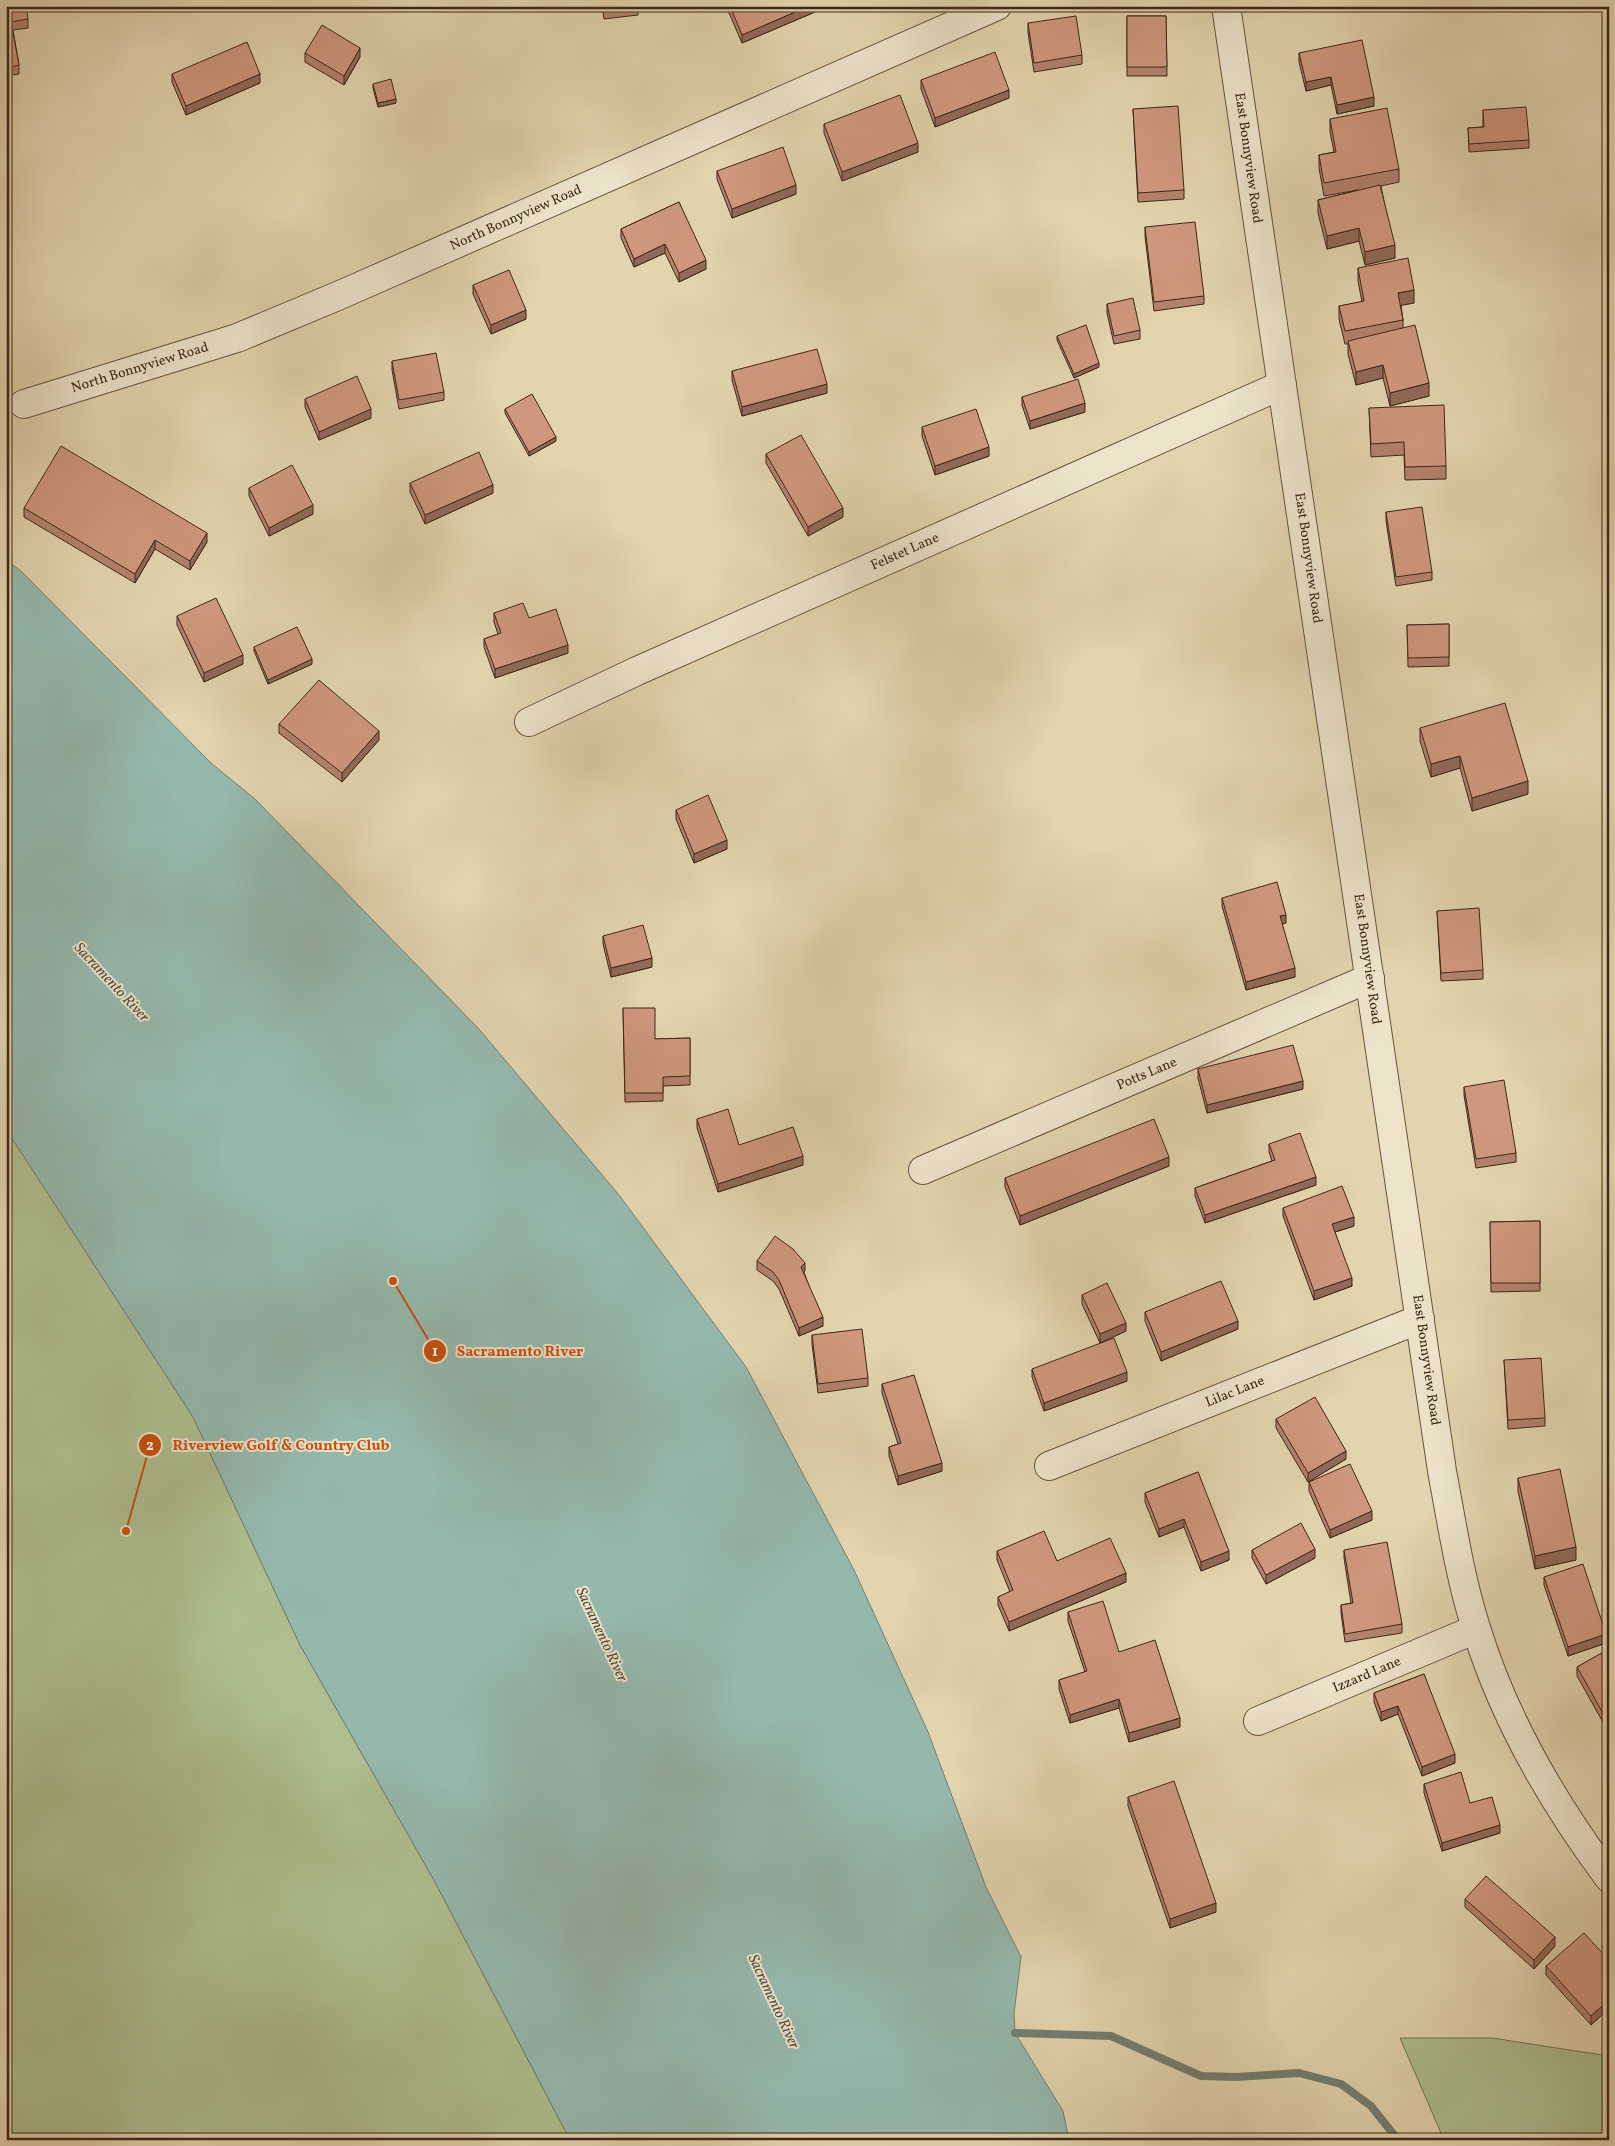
<svg xmlns="http://www.w3.org/2000/svg" width="1615" height="2146" font-family="Vollkorn,serif">
<style>
.green{fill:#aebe8e;stroke:#767254}
.water{fill:#95b8ad;stroke:#737e72}
.lines{fill:none;stroke-linecap:round;stroke-linejoin:round}
.stream{stroke:#737e72;stroke-width:8}
.minor-casing{stroke:#68523f;stroke-width:30}
.tertiary-casing{stroke:#68523f;stroke-width:30}
.minor{stroke:#ece3ca;stroke-width:28}
.tertiary{stroke:#ece3ca;stroke-width:28}
.wall{fill:#b2826c;stroke:#3f261a}
.shaded-wall{fill:#916a58;stroke:#3f261a}
.building{fill:#cf977d;stroke:#3f261a}
.labels{text-anchor:middle;dominant-baseline:central;stroke-width:4;stroke-linejoin:round;paint-order:stroke}
.street-label{font-size:14px;fill:#3f261a;stroke:#ece3ca}
.water-label{font-size:15px;font-style:italic;fill:#544a3f;stroke:#ece3ca}
.leader{fill:none;stroke:#c64f0f;stroke-width:2}
.callout-dot{fill:#c64f0f;stroke:#ece3ca;stroke-width:2}
.mark-label{font-size:15px;text-anchor:middle;font-weight:bold;fill:#fff}
.callout-label{font-size:15px;text-anchor:middle;font-weight:bold;fill:#c64f0f;stroke:#ece3ca;stroke-width:4;stroke-linejoin:round;paint-order:stroke}
</style>
<rect width="100%" height="100%" fill="#e2d4ae"/>
<filter id="stains"><feTurbulence type="fractalNoise" baseFrequency=".004" numOctaves="4"/><feColorMatrix values="0 0 0 0 .2 0 0 0 0 .09 0 0 0 0 .02 0 0 0 .5 -.17"/></filter>
<radialGradient id="worn" r=".72"><stop offset=".6" stop-color="#630" stop-opacity="0"/><stop offset="1" stop-color="#630" stop-opacity=".3"/></radialGradient>
<g class="green">
<polygon points="6,1129 193,1417 300,1645 435,1882 570,2140 6,2140"/>
<polygon points="1400,2038 1492,2038 1609,2056 1609,2140 1444,2140"/>
</g>
<polygon class="water" points="6,560 21,571 211,763 255,799 478,1028 619,1195 746,1367 854,1570 928,1732 986,1887 1021,1957 1014,2013 1015,2033 1063,2111 1069,2140 570,2140 435,1882 300,1645 193,1417 6,1129"/>
<g class="lines">
<polyline class="stream" points="1015,2033 1111,2036 1201,2076 1236,2077 1299,2073 1341,2084 1371,2106 1398,2140"/>
<g class="minor-casing">
<g id="minor">
<polyline points="24,404 237,338 340,295 997,6"/>
<polyline points="529,722 637,671 1282,385"/>
<polyline points="923,1170 1370,978"/>
<polyline points="1049,1466 1420,1319"/>
<polyline points="1258,1721 1476,1629"/>
</g>
</g>
<g class="tertiary-casing">
<path id="tertiary" d="M 1226,6 L 1442,1471 C 1452,1524 1460,1579 1477,1631 C 1505,1721 1553,1803 1609,1878"/>
</g>
<use href="#minor" class="minor"/>
<use href="#tertiary" class="tertiary"/>
</g>
<g class="wall">
<polygon points="6,6 28,19 28,28 13,30 19,65 19,74 6,76"/>
<polygon points="602,6 638,6 638,15 604,19"/>
<polygon points="726,6 815,6 815,12 742,43"/>
<polygon points="1127,16 1166,16 1167,76 1127,76"/>
<polygon points="1028,23 1082,55 1082,64 1034,72 1028,32"/>
<polygon points="305,53 360,57 344,85 305,62"/>
<polygon points="1299,53 1374,106 1337,114 1331,85 1306,91 1299,62"/>
<polygon points="172,74 260,83 186,115 172,82"/>
<polygon points="921,80 1009,98 935,127 921,89"/>
<polygon points="373,84 396,103 378,107 373,88"/>
<polygon points="1133,109 1184,190 1184,199 1138,202"/>
<polygon points="1483,110 1529,140 1529,148 1469,152 1468,128 1483,127"/>
<polygon points="1330,119 1399,169 1399,182 1381,186 1395,258 1365,265 1359,241 1327,249 1318,213 1318,200 1358,190 1324,196 1319,168 1319,155 1334,152 1330,132"/>
<polygon points="824,124 918,152 842,181 824,133"/>
<polygon points="717,171 796,194 732,218 717,179"/>
<polygon points="679,202 706,269 679,282 665,253 634,267 621,238 621,229"/>
<polygon points="1145,227 1204,296 1204,304 1154,311 1145,236"/>
<polygon points="1358,268 1414,303 1401,305 1403,320 1403,328 1429,396 1390,406 1383,378 1356,385 1348,354 1348,344 1345,344 1339,319 1339,306 1362,302 1358,281"/>
<polygon points="473,285 526,319 491,334 473,294"/>
<polygon points="1107,304 1140,330 1140,339 1114,344 1107,313"/>
<polygon points="1057,336 1099,367 1074,378 1057,340"/>
<polygon points="392,361 444,392 444,400 399,409 392,370"/>
<polygon points="732,371 827,393 742,416 732,380"/>
<polygon points="1022,397 1085,412 1030,429 1022,405"/>
<polygon points="305,399 371,418 319,440 305,407"/>
<polygon points="1369,408 1446,466 1446,479 1405,480 1404,455 1371,457"/>
<polygon points="505,409 556,441 529,456 505,413"/>
<polygon points="922,427 989,456 935,475 922,436"/>
<polygon points="766,454 843,517 808,536 766,463"/>
<polygon points="410,483 493,493 425,524 410,492"/>
<polygon points="249,488 313,514 269,536 249,496"/>
<polygon points="24,508 207,542 190,570 155,549 135,583 24,517"/>
<polygon points="1386,512 1432,572 1432,580 1396,586 1386,521"/>
<polygon points="494,613 529,618 568,653 495,678 484,647 484,639 498,634 494,622"/>
<polygon points="177,616 243,664 204,682 177,625"/>
<polygon points="1449,624 1449,666 1408,667 1407,625"/>
<polygon points="254,647 312,664 268,684 254,651"/>
<polygon points="279,724 379,740 342,782 279,733"/>
<polygon points="1420,728 1528,794 1472,811 1460,768 1431,777 1420,741"/>
<polygon points="676,810 727,849 694,863 676,819"/>
<polygon points="1222,898 1286,923 1282,924 1295,977 1246,990 1222,906"/>
<polygon points="1437,911 1483,970 1483,979 1441,981"/>
<polygon points="603,936 652,967 611,977 603,944"/>
<polygon points="623,1008 655,1039 690,1038 690,1085 663,1086 663,1101 625,1102"/>
<polygon points="1198,1069 1303,1089 1207,1113 1198,1078"/>
<polygon points="1464,1087 1516,1153 1516,1162 1476,1168 1464,1095"/>
<polygon points="697,1119 739,1145 803,1165 718,1192 697,1128"/>
<polygon points="1269,1144 1316,1185 1205,1223 1195,1196 1195,1188 1272,1161 1269,1152"/>
<polygon points="1169,1166 1020,1225 1005,1187 1005,1178"/>
<polygon points="1283,1208 1354,1226 1335,1232 1352,1286 1314,1300 1283,1216"/>
<polygon points="1540,1221 1540,1291 1491,1292 1490,1222"/>
<polygon points="757,1261 805,1271 804,1272 823,1326 799,1336 779,1289 773,1281 757,1270"/>
<polygon points="1082,1295 1126,1331 1100,1343 1082,1304"/>
<polygon points="1145,1312 1238,1329 1161,1361 1145,1321"/>
<polygon points="812,1335 868,1378 868,1386 818,1393 812,1344"/>
<polygon points="1504,1360 1545,1418 1545,1426 1508,1429"/>
<polygon points="1032,1369 1127,1381 1044,1411 1032,1377"/>
<polygon points="882,1384 942,1471 898,1485 889,1456 889,1447 898,1444 882,1393"/>
<polygon points="1276,1419 1346,1459 1308,1482 1276,1428"/>
<polygon points="1198,1472 1229,1560 1201,1571 1184,1527 1159,1537 1145,1502 1145,1493"/>
<polygon points="1518,1478 1576,1560 1535,1569 1518,1491"/>
<polygon points="1309,1482 1372,1520 1330,1538 1309,1491"/>
<polygon points="1252,1550 1315,1558 1266,1584 1252,1558"/>
<polygon points="1344,1550 1402,1624 1402,1633 1345,1642 1341,1613 1341,1605 1351,1603 1344,1558"/>
<polygon points="997,1551 1057,1561 1126,1582 1009,1631 998,1605 998,1597 1010,1592 997,1560"/>
<polygon points="1544,1577 1606,1643 1568,1656 1544,1585"/>
<polygon points="1068,1612 1119,1652 1180,1727 1129,1742 1119,1708 1070,1723 1059,1689 1059,1680 1085,1672 1068,1621"/>
<polygon points="1609,1649 1609,1733 1577,1676 1577,1667"/>
<polygon points="1424,1674 1455,1763 1422,1776 1398,1714 1381,1721 1374,1702 1374,1693"/>
<polygon points="1424,1784 1470,1803 1500,1833 1442,1851 1424,1793"/>
<polygon points="1128,1797 1216,1912 1170,1928 1128,1806"/>
<polygon points="1465,1899 1555,1946 1534,1969 1465,1907"/>
<polygon points="1609,1960 1609,2021 1603,2014 1591,2025 1546,1975 1546,1966"/>
</g>
<g class="shaded-wall">
<polygon points="809,6 815,6 815,12 742,43 742,35"/>
<polygon points="360,48 360,57 344,85 344,76"/>
<polygon points="260,74 260,83 186,115 186,106"/>
<polygon points="1331,77 1331,85 1306,91 1306,82"/>
<polygon points="1009,90 1009,98 935,127 935,118"/>
<polygon points="1374,97 1374,106 1337,114 1337,105"/>
<polygon points="396,99 396,103 378,107 378,103"/>
<polygon points="918,143 918,152 842,181 842,172"/>
<polygon points="796,185 796,194 732,218 732,209"/>
<polygon points="1359,228 1359,241 1327,249 1327,236"/>
<polygon points="665,244 665,253 634,267 634,259"/>
<polygon points="1395,245 1395,258 1365,265 1365,252"/>
<polygon points="706,260 706,269 679,282 679,273"/>
<polygon points="1414,290 1414,303 1398,306 1398,293"/>
<polygon points="526,310 526,319 491,334 491,325"/>
<polygon points="1099,363 1099,367 1074,378 1074,374"/>
<polygon points="1383,365 1383,378 1356,385 1356,372"/>
<polygon points="1429,383 1429,396 1390,406 1390,393"/>
<polygon points="827,384 827,393 742,416 742,407"/>
<polygon points="1085,403 1085,412 1030,429 1030,421"/>
<polygon points="371,409 371,418 319,440 319,432"/>
<polygon points="556,437 556,441 529,456 529,452"/>
<polygon points="989,447 989,456 935,475 935,466"/>
<polygon points="493,485 493,493 425,524 425,515"/>
<polygon points="313,505 313,514 269,536 269,528"/>
<polygon points="843,508 843,517 808,536 808,527"/>
<polygon points="207,533 207,542 190,570 190,561"/>
<polygon points="155,540 155,549 135,583 135,574"/>
<polygon points="568,645 568,653 495,678 495,669"/>
<polygon points="243,655 243,664 204,682 204,673"/>
<polygon points="312,659 312,664 268,684 268,680"/>
<polygon points="379,731 379,740 342,782 342,773"/>
<polygon points="1460,756 1460,768 1431,777 1431,764"/>
<polygon points="1528,781 1528,794 1472,811 1472,798"/>
<polygon points="727,840 727,849 694,863 694,854"/>
<polygon points="1286,915 1286,923 1280,925 1280,916"/>
<polygon points="652,958 652,967 611,977 611,968"/>
<polygon points="1295,968 1295,977 1246,990 1246,982"/>
<polygon points="1303,1081 1303,1089 1207,1113 1207,1105"/>
<polygon points="803,1156 803,1165 718,1192 718,1184"/>
<polygon points="1169,1157 1169,1166 1020,1225 1020,1216"/>
<polygon points="1316,1177 1316,1185 1205,1223 1205,1215"/>
<polygon points="1354,1217 1354,1226 1332,1233 1332,1224"/>
<polygon points="805,1263 805,1271 801,1275 801,1267"/>
<polygon points="1352,1278 1352,1286 1314,1300 1314,1291"/>
<polygon points="823,1317 823,1326 799,1336 799,1328"/>
<polygon points="1238,1321 1238,1329 1161,1361 1161,1352"/>
<polygon points="1126,1323 1126,1331 1100,1343 1100,1334"/>
<polygon points="1127,1372 1127,1381 1044,1411 1044,1403"/>
<polygon points="1346,1451 1346,1459 1308,1482 1308,1473"/>
<polygon points="942,1463 942,1471 898,1485 898,1476"/>
<polygon points="1372,1511 1372,1520 1330,1538 1330,1530"/>
<polygon points="1184,1519 1184,1527 1159,1537 1159,1529"/>
<polygon points="1576,1547 1576,1560 1535,1569 1535,1556"/>
<polygon points="1315,1549 1315,1558 1266,1584 1266,1575"/>
<polygon points="1229,1551 1229,1560 1201,1571 1201,1562"/>
<polygon points="1126,1573 1126,1582 1009,1631 1009,1622"/>
<polygon points="1606,1634 1606,1643 1568,1656 1568,1647"/>
<polygon points="1119,1699 1119,1708 1070,1723 1070,1715"/>
<polygon points="1398,1706 1398,1714 1381,1721 1381,1712"/>
<polygon points="1180,1718 1180,1727 1129,1742 1129,1733"/>
<polygon points="1455,1754 1455,1763 1422,1776 1422,1767"/>
<polygon points="1500,1825 1500,1833 1442,1851 1442,1843"/>
<polygon points="1216,1903 1216,1912 1170,1928 1170,1919"/>
<polygon points="1555,1937 1555,1946 1534,1969 1534,1960"/>
<polygon points="1603,2005 1603,2014 1591,2025 1591,2016"/>
</g>
<g class="building">
<polygon points="6,6 26,6 28,19 11,22 19,65 6,68"/>
<polygon points="603,6 636,6 604,10"/>
<polygon points="730,6 809,6 742,35"/>
<polygon points="1076,16 1082,55 1034,63 1028,23"/>
<polygon points="1127,16 1166,16 1167,67 1127,67"/>
<polygon points="322,25 360,48 344,76 305,53"/>
<polygon points="1362,40 1374,97 1337,105 1331,77 1306,82 1299,53"/>
<polygon points="247,42 260,74 186,106 172,74"/>
<polygon points="995,52 1009,90 935,118 921,80"/>
<polygon points="391,79 396,99 378,103 373,84"/>
<polygon points="900,95 918,143 842,172 824,124"/>
<polygon points="1178,106 1184,190 1138,193 1133,109"/>
<polygon points="1526,107 1529,140 1469,144 1468,128 1484,127 1483,110"/>
<polygon points="1387,108 1399,169 1324,183 1319,155 1336,152 1330,119"/>
<polygon points="783,147 796,185 732,209 717,171"/>
<polygon points="1380,185 1395,245 1365,252 1359,228 1327,236 1318,200"/>
<polygon points="679,202 706,260 679,273 665,244 634,259 621,229"/>
<polygon points="1195,222 1204,296 1154,302 1145,227"/>
<polygon points="1408,258 1414,290 1398,293 1403,320 1345,331 1339,306 1364,301 1358,268"/>
<polygon points="509,270 526,310 491,325 473,285"/>
<polygon points="1133,298 1140,330 1114,336 1107,304"/>
<polygon points="1086,325 1099,363 1074,374 1057,336"/>
<polygon points="1415,325 1429,383 1390,393 1383,365 1356,372 1348,341"/>
<polygon points="817,349 827,384 742,407 732,371"/>
<polygon points="436,353 444,392 399,400 392,361"/>
<polygon points="357,376 371,409 319,432 305,399"/>
<polygon points="1078,379 1085,403 1030,421 1022,397"/>
<polygon points="532,394 556,437 529,452 505,409"/>
<polygon points="1444,405 1446,466 1405,467 1404,442 1371,444 1369,408"/>
<polygon points="976,409 989,447 935,466 922,427"/>
<polygon points="801,435 843,508 808,527 766,454"/>
<polygon points="61,446 207,533 190,561 155,540 135,574 24,508"/>
<polygon points="479,452 493,485 425,515 410,483"/>
<polygon points="292,465 313,505 269,528 249,488"/>
<polygon points="1422,507 1432,572 1396,577 1386,512"/>
<polygon points="216,598 243,655 204,673 177,616"/>
<polygon points="523,603 529,618 556,609 568,645 495,669 484,639 501,633 494,613"/>
<polygon points="1449,624 1449,657 1408,658 1407,625"/>
<polygon points="297,627 312,659 268,680 254,647"/>
<polygon points="319,680 379,731 342,773 279,724"/>
<polygon points="1505,703 1528,781 1472,798 1460,756 1431,764 1420,728"/>
<polygon points="708,795 727,840 694,854 676,810"/>
<polygon points="1277,882 1286,915 1280,916 1295,968 1246,982 1222,898"/>
<polygon points="1479,908 1483,970 1441,973 1437,911"/>
<polygon points="643,925 652,958 611,968 603,936"/>
<polygon points="623,1008 655,1008 655,1039 690,1038 690,1076 663,1077 663,1093 625,1093"/>
<polygon points="1293,1045 1303,1081 1207,1105 1198,1069"/>
<polygon points="1504,1080 1516,1153 1476,1159 1464,1087"/>
<polygon points="728,1109 739,1145 793,1127 803,1156 718,1184 697,1119"/>
<polygon points="1154,1119 1169,1157 1020,1216 1005,1178"/>
<polygon points="1300,1133 1316,1177 1205,1215 1195,1188 1275,1160 1269,1144"/>
<polygon points="1342,1186 1354,1217 1332,1224 1352,1278 1314,1291 1283,1208"/>
<polygon points="1540,1221 1540,1283 1491,1283 1490,1222"/>
<polygon points="775,1236 793,1249 805,1263 801,1267 823,1317 799,1328 779,1280 773,1272 757,1261"/>
<polygon points="1221,1281 1238,1321 1161,1352 1145,1312"/>
<polygon points="1107,1283 1126,1323 1100,1334 1082,1295"/>
<polygon points="862,1329 868,1378 818,1384 812,1335"/>
<polygon points="1114,1338 1127,1372 1044,1403 1032,1369"/>
<polygon points="1541,1358 1545,1418 1508,1420 1504,1360"/>
<polygon points="914,1375 942,1463 898,1476 889,1447 901,1443 882,1384"/>
<polygon points="1315,1397 1346,1451 1308,1473 1276,1419"/>
<polygon points="1350,1464 1372,1511 1330,1530 1309,1482"/>
<polygon points="1560,1469 1576,1547 1535,1556 1518,1478"/>
<polygon points="1198,1472 1229,1551 1201,1562 1184,1519 1159,1529 1145,1493"/>
<polygon points="1301,1523 1315,1549 1266,1575 1252,1550"/>
<polygon points="1044,1531 1057,1561 1110,1538 1126,1573 1009,1622 998,1597 1013,1590 997,1551"/>
<polygon points="1387,1542 1402,1624 1345,1634 1341,1605 1353,1603 1344,1550"/>
<polygon points="1583,1564 1606,1634 1568,1647 1544,1577"/>
<polygon points="1103,1601 1119,1652 1155,1640 1180,1718 1129,1733 1119,1699 1070,1715 1059,1680 1087,1671 1068,1612"/>
<polygon points="1609,1649 1609,1724 1577,1667"/>
<polygon points="1424,1674 1455,1754 1422,1767 1398,1706 1381,1712 1374,1693"/>
<polygon points="1461,1772 1470,1803 1492,1797 1500,1825 1442,1843 1424,1784"/>
<polygon points="1174,1781 1216,1903 1170,1919 1128,1797"/>
<polygon points="1486,1876 1555,1937 1534,1960 1465,1899"/>
<polygon points="1584,1933 1609,1960 1609,2012 1603,2005 1591,2016 1546,1966"/>
</g>
<g class="labels">
<g class="street-label">
<text transform="translate(1248 158) rotate(82)">East Bonnyview Road</text>
<text transform="translate(516 218) rotate(-24)">North Bonnyview Road</text>
<text transform="translate(140 368) rotate(-17)">North Bonnyview Road</text>
<text transform="translate(905 552) rotate(-24)">Felstet Lane</text>
<text transform="translate(1308 558) rotate(82)">East Bonnyview Road</text>
<text transform="translate(1367 959) rotate(82)">East Bonnyview Road</text>
<text transform="translate(1147 1074) rotate(-23)">Potts Lane</text>
<text transform="translate(1426 1360) rotate(82)">East Bonnyview Road</text>
<text transform="translate(1235 1392) rotate(-22)">Lilac Lane</text>
<text transform="translate(1367 1675) rotate(-23)">Izzard Lane</text>
</g>
<g class="water-label">
<text transform="translate(111 983) rotate(47)">Sacramento River</text>
<text transform="translate(601 1635) rotate(65)">Sacramento River</text>
<text transform="translate(773 2002) rotate(65)">Sacramento River</text>
</g>
</g>
<path class="leader" d="M393 1281L435 1351M126 1531L150 1445"/>
<g class="callout-dot">
<circle cx="393" cy="1281" r="5"/>
<circle cx="126" cy="1531" r="5"/>
<circle cx="435" cy="1351" r="12"/>
<circle cx="150" cy="1445" r="12"/>
</g>
<g class="mark-label">
<text x="435" y="1356">1</text>
<text x="150" y="1450">2</text>
</g>
<g class="callout-label">
<text x="520" y="1356">Sacramento River</text>
<text x="281" y="1450">Riverview Golf &amp; Country Club</text>
</g>
<rect width="1615" height="2146" fill="none" stroke="#e2d4ae" stroke-width="25"/>
<rect x="8" y="8" width="1600" height="2131" fill="none" stroke="#3f261a" stroke-width="2.5"/>
<rect x="12" y="12" width="1590" height="2121" fill="none" stroke="#3f261a"/>
<rect width="100%" height="100%" filter="url(#stains)"/>
<rect width="100%" height="100%" fill="url(#worn)"/>
</svg>
